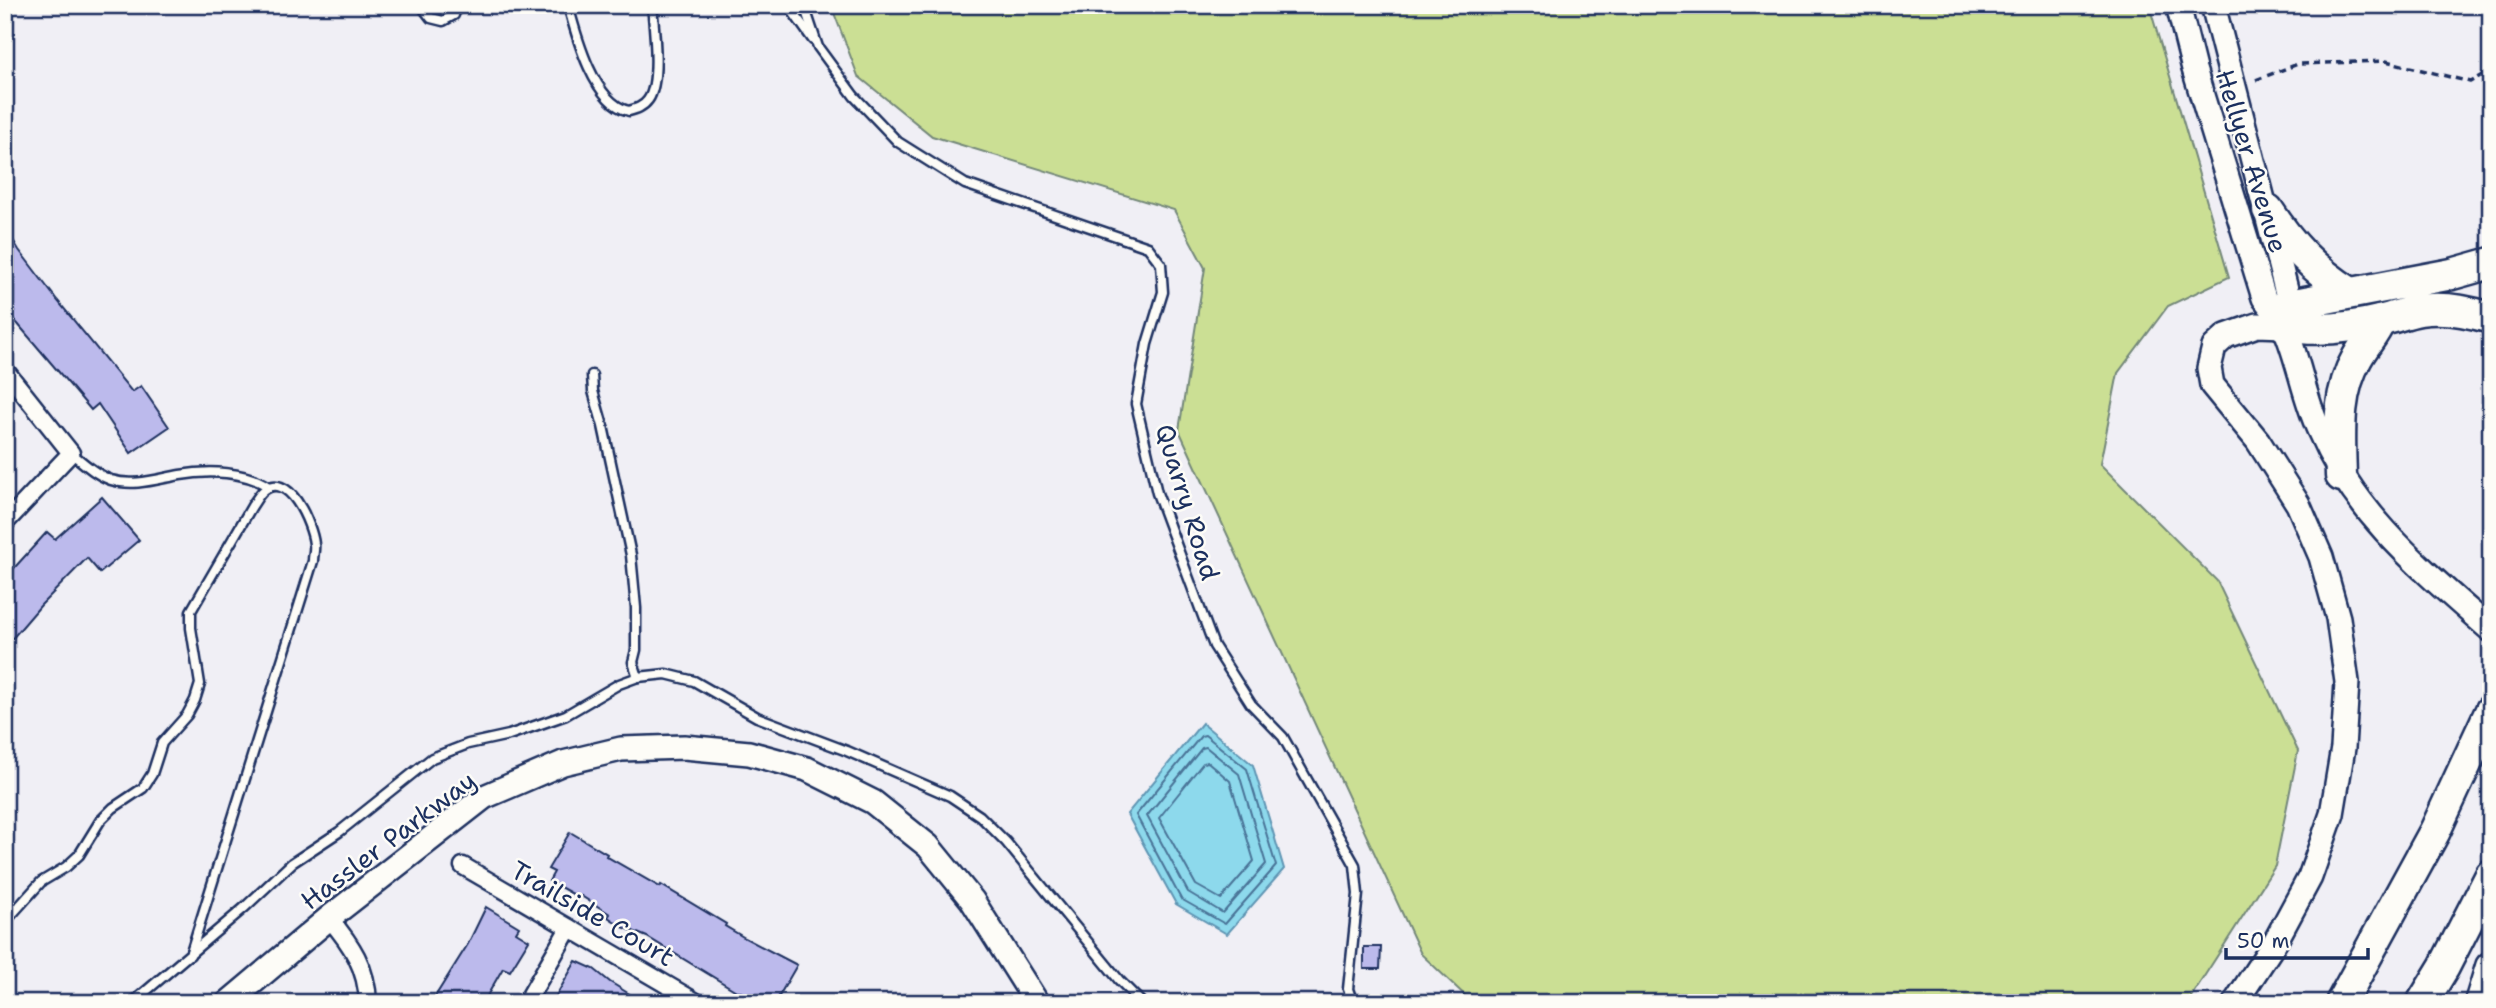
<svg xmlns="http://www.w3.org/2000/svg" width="2496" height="1008" font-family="'Shantell Sans',sans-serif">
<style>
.green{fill:#cbdf94;stroke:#738779;stroke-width:2}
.water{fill:#8dd9ec;stroke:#5f95b3;stroke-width:2}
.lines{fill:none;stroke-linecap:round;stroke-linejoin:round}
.shore{stroke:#497397;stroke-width:2}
.building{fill:#bcbaec;stroke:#1b2f5e;stroke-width:2}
.lane-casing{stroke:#1b2f5e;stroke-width:13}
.street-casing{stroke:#1b2f5e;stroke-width:21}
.secondary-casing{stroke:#1b2f5e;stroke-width:28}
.highway-casing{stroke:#1b2f5e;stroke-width:35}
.path{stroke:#1b2f5e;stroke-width:3.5;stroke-dasharray:7 5;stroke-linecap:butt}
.lane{stroke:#fdfcf7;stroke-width:8}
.street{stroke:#fdfcf7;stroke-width:16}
.secondary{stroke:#fdfcf7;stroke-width:23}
.highway{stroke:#fdfcf7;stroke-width:30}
.labels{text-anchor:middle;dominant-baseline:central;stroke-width:5;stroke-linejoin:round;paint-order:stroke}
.street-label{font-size:26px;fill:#1b2f5e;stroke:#fdfcf7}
</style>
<rect width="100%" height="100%" fill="#f0eff5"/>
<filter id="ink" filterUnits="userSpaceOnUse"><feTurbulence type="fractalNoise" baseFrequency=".0143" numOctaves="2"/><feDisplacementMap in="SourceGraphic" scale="14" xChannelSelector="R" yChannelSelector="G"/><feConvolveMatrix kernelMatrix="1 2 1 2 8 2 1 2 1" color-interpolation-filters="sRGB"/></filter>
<g filter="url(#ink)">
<polygon class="green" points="831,5 2149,5 2229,277 2168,306 2118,373 2100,464 2217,581 2298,751 2275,866 2187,1003 1473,1003 1421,954 1179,430 1205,268 1174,210 932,136 858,76"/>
<polygon class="water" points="1202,723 1253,765 1284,869 1227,934 1176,904 1127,814"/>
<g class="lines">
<g class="shore">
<polygon points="1205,735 1247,769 1276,866 1225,924 1181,899 1136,815 1201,736"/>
<polygon points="1206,747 1239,774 1266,864 1223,913 1188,892 1147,816 1202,748"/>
<polygon points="1208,762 1230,781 1254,861 1221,899 1196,885 1159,818 1203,763"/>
</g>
</g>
<g class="building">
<polygon points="5,227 19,250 57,300 132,392 141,386 169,427 131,453 98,404 91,410 17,323 5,308"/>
<polygon points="102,497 139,540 100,573 87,558 41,605 5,647 5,578 47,532 55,539"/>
<polygon points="570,832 607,854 606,856 660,887 661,885 726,924 725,926 745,938 797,965 775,1003 760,1003 739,991 738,992 647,937 623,927 608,917 610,914 581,896 580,898 549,881 554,872 548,869"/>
<polygon points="486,907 519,927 516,932 529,940 510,971 503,968 483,1003 431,1003 468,944"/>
<polygon points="1364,947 1381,947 1380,969 1364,969"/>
<polygon points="576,961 594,969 610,982 644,1003 552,1003"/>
</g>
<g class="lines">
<g class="lane-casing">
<g id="lane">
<polyline points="421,5 431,18 443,21 454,15 457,5"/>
<path d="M 568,5 C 576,35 594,104 629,111 C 636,109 643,107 648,100 C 661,82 654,28 652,5"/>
<polyline points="788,5 813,40"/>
<polyline points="804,5 818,47 854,96 898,142 965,184 1148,247 1161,264 1163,292 1147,344 1136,404 1157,493 1214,646 1251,704 1283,737 1355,865 1358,894 1348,989 1353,1003"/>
<polyline points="592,375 593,391 603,426 631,555 636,608 636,650 633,662 638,677"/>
<path d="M 71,453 C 84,463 96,475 111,480 C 134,487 157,479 180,475 C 209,470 245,471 269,487"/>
<path d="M 5,922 L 41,882 L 66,867 L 79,855 L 100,821 L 113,808 L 143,788 L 152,774 L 162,743 L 187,715 L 195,700 L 200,684 L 191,628 L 191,611 L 252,506 C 255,502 258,496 262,492 C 288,467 312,525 314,544 C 315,549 313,555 313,561 L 190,955"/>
<polyline points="132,1003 244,908 292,863 339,832 432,758 468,744 509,735 566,715 619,684 638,677 666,674 694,681 757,717 847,751 950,796 980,816 1006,842 1119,980 1142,1003"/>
</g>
</g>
<g class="street-casing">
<g id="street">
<polyline points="5,370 71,453 5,523"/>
<polyline points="463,866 698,1003"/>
<path d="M 329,918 C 351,944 367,967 368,1003"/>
<polyline points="526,1003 569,928"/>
</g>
</g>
<g class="secondary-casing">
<g id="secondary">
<path d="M 2178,5 L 2194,69 L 2264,298 C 2271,307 2281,318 2285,328 C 2299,361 2304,397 2319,430 C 2356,516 2422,569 2491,630"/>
<polyline points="2213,5 2287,293 2285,326"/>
<polyline points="228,1003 329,918 484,797 563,763 621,749 684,747 749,753 807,769 873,802 928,846 972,900 1037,1003"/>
<polyline points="2235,1003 2275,942 2310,877 2332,814 2343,748 2347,682 2338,618 2321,557 2298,504 2258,441 2212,385 2209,368 2214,347 2226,336 2257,325 2285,326"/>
</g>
</g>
<g class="highway-casing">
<g id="highway">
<path d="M 2268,210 C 2290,244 2314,270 2349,292"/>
<path d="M 2491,263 L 2452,274 L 2300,303 L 2285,326 C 2317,332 2351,328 2383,320 C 2395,317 2408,312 2420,310 C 2444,306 2468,311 2491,318"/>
<path d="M 2341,476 C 2340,436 2336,394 2357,358 C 2364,345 2374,335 2380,321"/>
<polyline points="2341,1003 2435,831 2491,710"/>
<polyline points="2422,1003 2444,967 2491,875"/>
<polyline points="2480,1003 2491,967"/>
</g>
</g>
<polyline class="path" points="2256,80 2298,64 2386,61 2470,82 2491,70"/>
<use href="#lane" class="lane"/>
<use href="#street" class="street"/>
<use href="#secondary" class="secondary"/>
<use href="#highway" class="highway"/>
</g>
</g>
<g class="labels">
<g class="street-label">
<text transform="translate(2252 161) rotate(73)">Hellyer Avenue</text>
<text transform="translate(1188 502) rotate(73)">Quarry Road</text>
<text transform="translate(388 840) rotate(-37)">Hassler Parkway</text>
<text transform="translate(593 913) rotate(30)">Trailside Court</text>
</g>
</g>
<rect width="2496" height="1008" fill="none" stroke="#fdfcf7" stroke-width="28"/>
<rect x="14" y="14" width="2468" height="980" fill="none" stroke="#1b2f5e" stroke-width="2.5" filter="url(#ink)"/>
<path d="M2226 948v10h142v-10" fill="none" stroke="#1b2f5e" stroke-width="3.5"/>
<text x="2237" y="948" font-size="21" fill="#1b2f5e" stroke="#fdfcf7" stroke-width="5" paint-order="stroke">50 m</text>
</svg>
